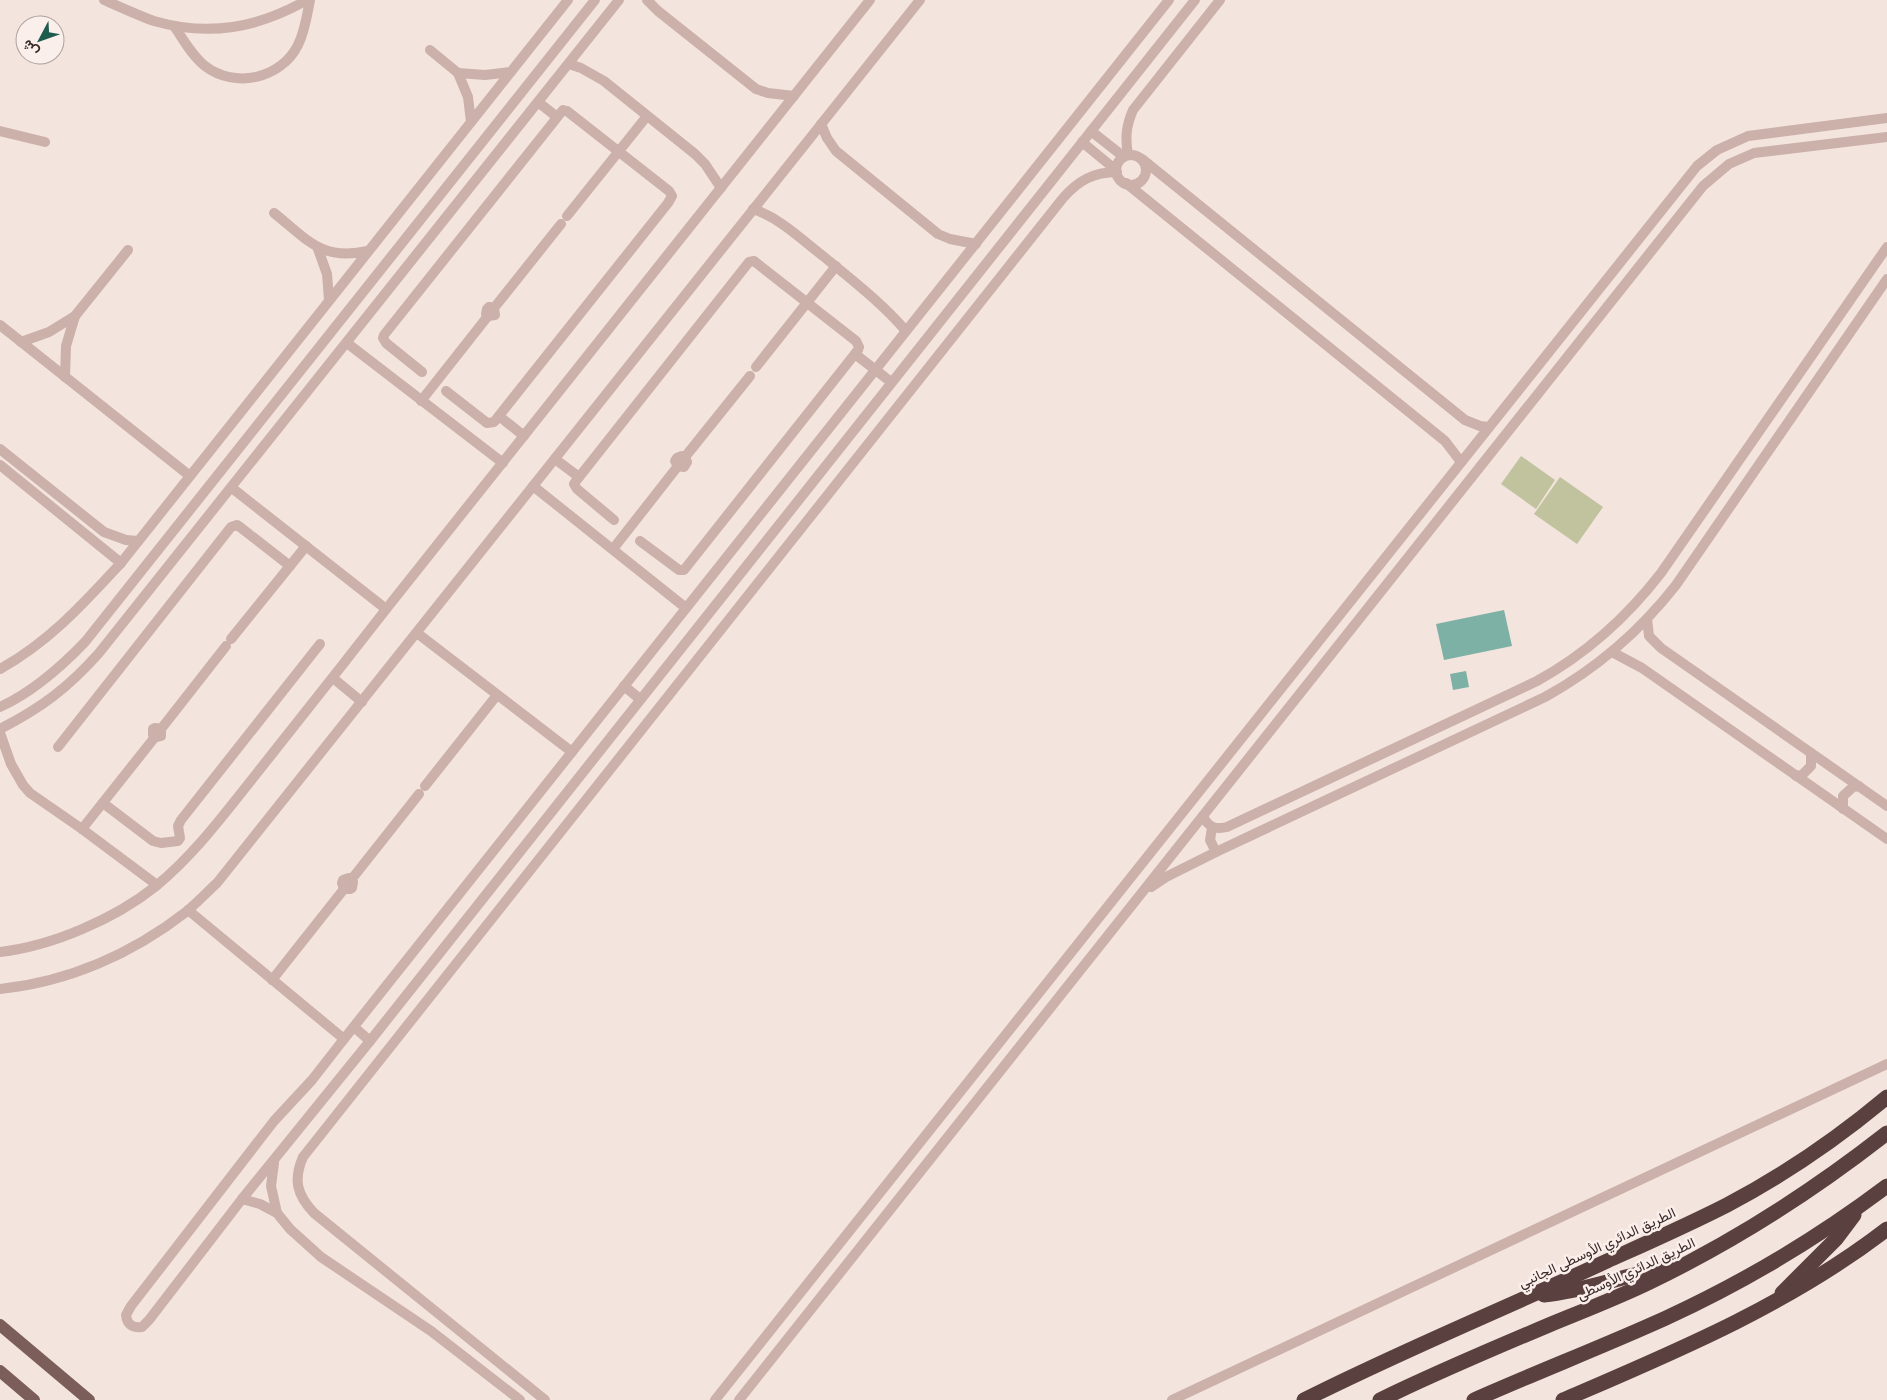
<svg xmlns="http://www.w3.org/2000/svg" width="1887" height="1400" font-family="'Fira Sans Condensed',Vazirmatn,sans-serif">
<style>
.green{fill:#c0c39e}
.water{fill:#7db1a5}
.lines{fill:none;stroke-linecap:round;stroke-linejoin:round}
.street{stroke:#ccb0aa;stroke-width:10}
.primary{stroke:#7b5d5a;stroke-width:12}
.highway{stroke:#5a4140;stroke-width:15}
.labels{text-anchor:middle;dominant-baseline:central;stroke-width:5;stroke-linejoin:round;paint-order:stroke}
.street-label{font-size:14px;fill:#392a29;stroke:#faefeb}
</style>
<rect width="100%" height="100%" fill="#f3e4de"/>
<g class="green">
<polygon points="1521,456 1555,480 1536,509 1501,484"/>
<polygon points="1560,477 1603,507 1577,544 1534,514"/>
</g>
<g class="water">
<polygon points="1504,610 1512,646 1444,660 1436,624"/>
<polygon points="1466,671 1469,687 1453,690 1450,674"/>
</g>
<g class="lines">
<g class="street">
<path d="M 104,0 C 120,7 137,15 154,21 C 209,37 258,28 307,0"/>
<polyline points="647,0 658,11 756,89 768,93 794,96"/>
<path d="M 1169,0 L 344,1039 L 312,1080 L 274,1121 L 131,1306 L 126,1315 C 127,1325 133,1328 142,1327 L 149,1320 L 242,1199 L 370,1041 L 1195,0"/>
<path d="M 174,26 C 183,39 192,56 205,66 C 235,89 281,79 298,45 C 305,31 307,15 310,0"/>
<polyline points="430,50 458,73 468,97 471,122"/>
<polyline points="569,64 581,68 604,81 695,154 705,164 721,188"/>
<polyline points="458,73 485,75 511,72"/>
<polyline points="538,102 557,117"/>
<polyline points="821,124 827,138 836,151 938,234 950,239 976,244"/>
<polyline points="0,131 45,142"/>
<polyline points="1091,131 1124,157"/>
<polyline points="1082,142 1116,170"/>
<path d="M 1128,155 C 1125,138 1126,126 1133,110 L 1220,0"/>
<circle cx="1131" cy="170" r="15"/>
<polyline points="1142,159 1465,420 1480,426 1489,427"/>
<polyline points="1126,183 1445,441 1461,462"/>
<path d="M 753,209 C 780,218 801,239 823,256 C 852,280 882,303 906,331"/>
<path d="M 274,213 C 308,240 321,261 368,251"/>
<polyline points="567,216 647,116"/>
<polyline points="318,249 327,274 329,300"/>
<polyline points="494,308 489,307 487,309 486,314 488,316 495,315 494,308 561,224"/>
<polyline points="0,325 190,476"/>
<polyline points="21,342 49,332 75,316 128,250"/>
<polyline points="347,343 503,463"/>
<polyline points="855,354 891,382"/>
<polyline points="756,367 836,266"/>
<polyline points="422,372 386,343 383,338 384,335 563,110 567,111 669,191 672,196 668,203 494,422 487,423 446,391"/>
<polyline points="65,377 66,346 75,316"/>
<polyline points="421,401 488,316"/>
<polyline points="499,416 524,436"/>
<polyline points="0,449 104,532 126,540 138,541"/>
<polyline points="685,457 682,456 677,458 675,461 678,466 684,467 687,462 685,457 750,376"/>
<polyline points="555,459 579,477"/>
<polyline points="0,465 121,563"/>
<polyline points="533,486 686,608"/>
<polyline points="232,488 386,609"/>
<polyline points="614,520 577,489 574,484 576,481 749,262 754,261 856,341 859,347 858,350 684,570 679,570 640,541"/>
<polyline points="613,549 678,466"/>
<polyline points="1647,619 1649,636 1661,648 1887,806"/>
<polyline points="417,633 572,752"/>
<polyline points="231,639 306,546"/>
<polyline points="1612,652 1642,668 1887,839"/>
<path d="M 0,669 C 49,642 84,603 121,563 L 568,0"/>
<polyline points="333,678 362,702"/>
<polyline points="624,686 640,699"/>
<path d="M 0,707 C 33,692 60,668 85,642 L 595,0"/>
<path d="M 0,729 C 41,708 68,688 99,653 L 619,0"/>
<polyline points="161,729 155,728 153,729 153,735 157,737 161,736 161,729 226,646"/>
<polyline points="0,733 11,764 23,785 30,793 82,829 157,885"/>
<polyline points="58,747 231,527 237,525 240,527 290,566"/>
<polyline points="1796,776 1802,775 1811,766 1811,753"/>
<polyline points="425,786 497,695"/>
<polyline points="103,803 153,841 161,843 178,841 180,838 178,826 181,820 320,644"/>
<polyline points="1843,809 1843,796 1853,787 1859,786"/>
<path d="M 1203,816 C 1208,827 1215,830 1227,827 L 1537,681 C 1586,654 1627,617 1661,573 L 1887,247"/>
<polyline points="1212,828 1210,840 1216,852"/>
<polyline points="82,829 155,737"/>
<polyline points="351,880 349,878 343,880 342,883 344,889 350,889 352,888 353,882 351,880 419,794"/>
<path d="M 1151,887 L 1166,877 L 1216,852 L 1545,697 C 1596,669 1640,631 1676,585 L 1887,279"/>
<polyline points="188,910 344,1039"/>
<path d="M 0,952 C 52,946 115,919 156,886 C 195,854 225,813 257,773 C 300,719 344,663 387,608 C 548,405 709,202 870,0"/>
<polyline points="272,980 344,889"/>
<path d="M 0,989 C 68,982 132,954 186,912 C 197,903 207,892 217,883 L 920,0"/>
<polyline points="354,1027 370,1041"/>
<polyline points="274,1163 271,1186 277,1213"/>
<polyline points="242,1199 260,1204 277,1213 290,1229 321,1257 431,1331 520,1400"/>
<path d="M 545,1400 L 314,1213 C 297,1195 293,1180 303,1157 L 1063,198 C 1078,181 1093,172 1117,172"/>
<polyline points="715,1400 1697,166 1717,150 1748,136 1887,118"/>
<polyline points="739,1400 1703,186 1729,164 1754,153 1887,137"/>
<polyline points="1172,1400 1887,1064"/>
</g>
<g class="primary">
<polyline points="0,1325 89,1400"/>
<polyline points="0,1371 34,1400"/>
</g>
<g class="highway">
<polyline points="1782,1293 1836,1239 1854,1215"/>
<path d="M 1544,1295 C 1587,1291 1626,1274 1668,1268"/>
<path d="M 1304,1400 C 1403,1350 1506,1308 1607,1261 C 1647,1243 1688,1225 1727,1205 C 1784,1175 1838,1138 1887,1097"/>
<path d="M 1380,1400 C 1435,1373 1492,1349 1549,1325 C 1583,1311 1617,1298 1650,1282 C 1735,1241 1813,1191 1887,1133"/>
<path d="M 1474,1400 C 1537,1372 1602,1347 1666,1318 C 1744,1282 1818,1238 1887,1186"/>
<path d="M 1563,1400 C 1675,1352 1790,1304 1887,1229"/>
</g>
</g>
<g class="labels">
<g class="street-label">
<text transform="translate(1597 1248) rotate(-25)">الطريق الدائري الأوسطى الجانبي</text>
<text transform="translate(1636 1269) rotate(-25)">الطريق الدائري الأوسطى</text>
</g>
</g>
<g transform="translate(40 40) rotate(229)"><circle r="24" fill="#faefeb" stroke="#ada09d"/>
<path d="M0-4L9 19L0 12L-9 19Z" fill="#1e5b4f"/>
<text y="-8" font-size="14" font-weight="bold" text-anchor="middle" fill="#392a29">ش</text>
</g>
</svg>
